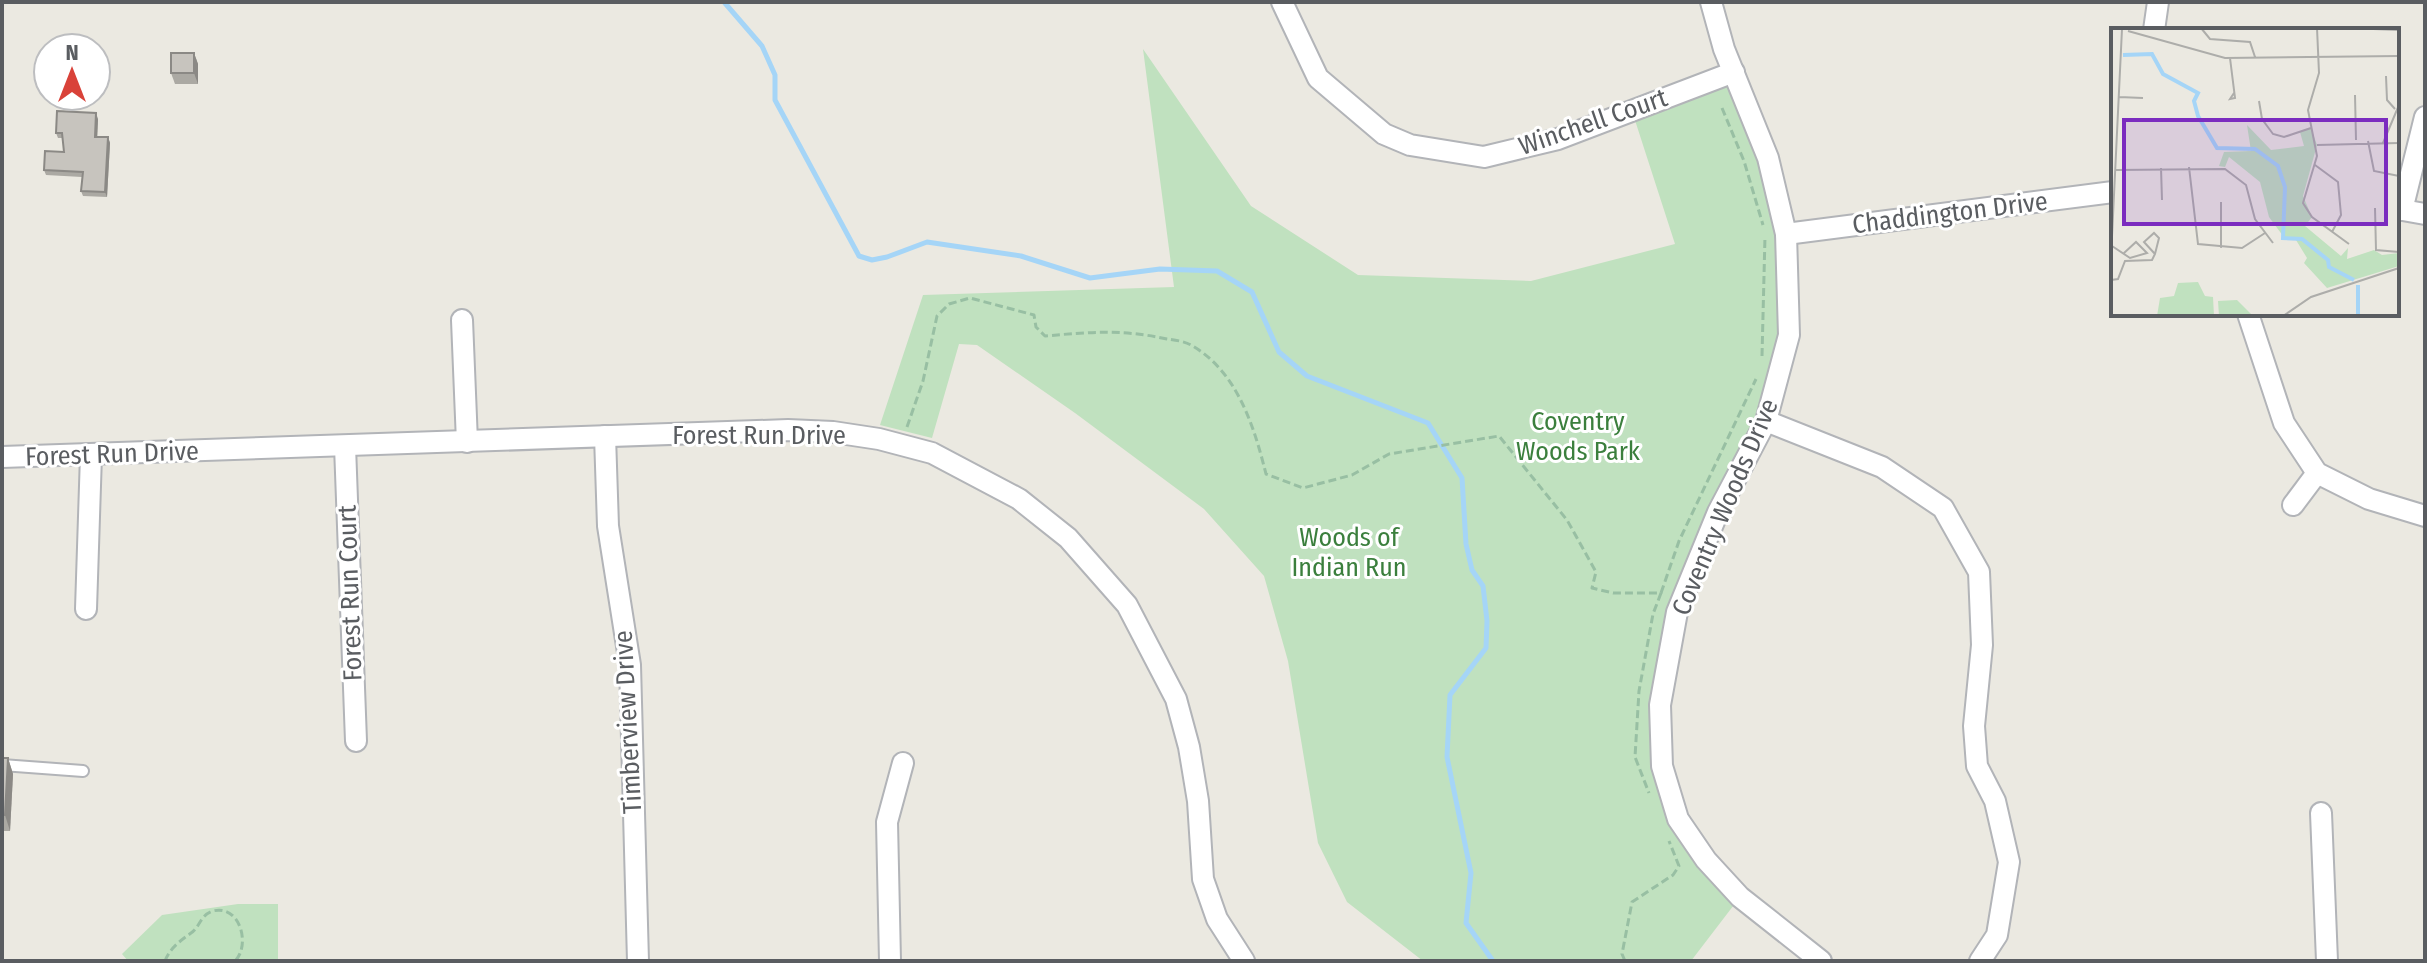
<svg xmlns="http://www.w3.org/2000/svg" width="2427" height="963" font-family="'Fira Sans Condensed',sans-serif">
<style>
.green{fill:#c0e1bf}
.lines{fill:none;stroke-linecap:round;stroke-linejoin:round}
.stream{stroke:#a5d5f7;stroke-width:5}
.service-casing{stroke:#b2b4b8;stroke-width:14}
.minor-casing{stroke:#b2b4b8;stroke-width:24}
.path{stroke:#98bfa3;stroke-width:3;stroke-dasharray:8 4;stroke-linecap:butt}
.service{stroke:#fff;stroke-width:10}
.minor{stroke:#fff;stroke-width:20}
.wall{fill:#aba9a3}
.shaded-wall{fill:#8b8985}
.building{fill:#c7c4be;stroke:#8b8985;stroke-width:2}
.labels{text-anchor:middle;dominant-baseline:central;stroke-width:6;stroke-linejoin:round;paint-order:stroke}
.street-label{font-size:26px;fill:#5a5d61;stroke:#fff}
.park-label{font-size:26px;fill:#3b7f3d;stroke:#fff}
.inset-river{fill:none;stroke:#a5d5f7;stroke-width:4}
.inset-road{fill:none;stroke:#adadaa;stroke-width:2}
.view{fill:#7b2cbf;fill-opacity:0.15;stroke:#7b2cbf;stroke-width:4}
.inset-edge{fill:none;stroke:#5a5d61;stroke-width:4}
</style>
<rect width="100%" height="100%" fill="#ebe9e1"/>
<g class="green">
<polygon points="1143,49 1251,206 1358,275 1531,281 1675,244 1632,111 1734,72 1786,234 1789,335 1766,421 1677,612 1660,705 1678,819 1740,897 1691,961 1423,961 1347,902 1318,843 1288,661 1264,576 1204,509 1075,413 977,345 959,344 932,438 880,425 923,295 1174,287"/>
<polygon points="238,904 278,904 278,961 128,961 122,954 162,915"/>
</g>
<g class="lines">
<polyline class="stream" points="724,2 762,46 775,75 775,100 859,256 872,260 887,257 927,242 1021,256 1090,278 1160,269 1217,271 1252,292 1279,352 1307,376 1428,423 1462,478 1466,544 1472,570 1483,586 1487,621 1486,648 1450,695 1447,757 1471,873 1466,923 1493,961"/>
<g class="service-casing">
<polyline id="service" points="2,765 83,771"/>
</g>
<g class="minor-casing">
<g id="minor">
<polyline points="1282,2 1318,78 1384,134 1410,145 1484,157 1558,139 1734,72"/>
<polyline points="1711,2 1724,49 1768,158 1786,234 1789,335 1766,421 1718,512 1677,612 1660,705 1662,766 1678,819 1706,860 1740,897 1821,961"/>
<polyline points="2154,30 2158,2"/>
<polyline points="2397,209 2425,214"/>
<polyline points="2402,210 2425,117"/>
<polyline points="1786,234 2113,192"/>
<polyline points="2248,314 2284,423 2317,473 2369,499 2425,516"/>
<polyline points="462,320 467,442"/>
<polyline points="1766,421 1882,467 1943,508 1979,572 1982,645 1974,726 1977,766 1995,801 2009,862 1997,935 1980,961"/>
<polyline points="605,436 608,526 630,665 638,961"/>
<polyline points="345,446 356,741"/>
<polyline points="2,457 788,430 833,432 879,439 932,453 1019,499 1068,538 1127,605 1176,699 1189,747 1198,801 1203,879 1217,919 1244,961"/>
<polyline points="2293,505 2317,473"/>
<polyline points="86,609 91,455"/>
<polyline points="2321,813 2327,961"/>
<polyline points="890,961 887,822 903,763"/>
</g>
</g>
<g class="path">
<polyline points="1722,108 1744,161 1763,225"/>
<polyline points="1762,356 1765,236"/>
<path d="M 907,427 L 923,381 L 937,316 L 949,304 L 970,298 L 1034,315 L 1036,327 L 1045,336 C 1091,332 1121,329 1167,339 C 1174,340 1184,341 1191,345 C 1237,371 1254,426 1266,474 L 1303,488 L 1352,475 L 1389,454 L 1499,436 L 1567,520 L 1596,572 L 1592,588 L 1613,593 L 1661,593 L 1653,614 L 1639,691 L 1635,757 L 1649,793"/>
<polyline points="1661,593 1679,541 1756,379"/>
<path d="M 165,961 C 170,948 180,941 191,933 C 200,927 200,915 213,911 C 240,904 251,945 235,961"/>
<polyline points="1625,961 1622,954 1632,902 1673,875 1679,866 1669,841"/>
</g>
<use href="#service" class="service"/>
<use href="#minor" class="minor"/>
</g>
<g class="wall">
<polygon points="194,53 198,64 198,84 175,84 171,73"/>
<polygon points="98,119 97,137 108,137 110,143 107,197 83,196 81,191 82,177 46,175 44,170 64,152 63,138 58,138 56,133"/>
<polygon points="2,758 8,758 13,774 10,831 2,831"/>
</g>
<g class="shaded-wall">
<polygon points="194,53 198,64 198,84 194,73"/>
<polygon points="96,113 98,119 97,142 95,137"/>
<polygon points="108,137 110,143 107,197 105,192"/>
<polygon points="8,758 13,774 10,831 5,815"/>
</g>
<g class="building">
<rect x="171" y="53" width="23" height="20"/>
<polygon points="57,111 96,113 95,137 108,137 105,192 81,191 83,172 44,170 45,151 64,152 62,133 56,133"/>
<polygon points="2,758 8,758 5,815 2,815"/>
</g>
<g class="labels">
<g class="street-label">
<text transform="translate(1593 122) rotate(-19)">Winchell Court</text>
<text transform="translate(1950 213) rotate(-7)">Chaddington Drive</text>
<text x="759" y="435">Forest Run Drive</text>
<text transform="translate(112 454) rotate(-2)">Forest Run Drive</text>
<text transform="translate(1725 507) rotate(-67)">Coventry Woods Drive</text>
<text transform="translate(350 593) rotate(-92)">Forest Run Court</text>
<text transform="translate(628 722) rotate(-93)">Timberview Drive</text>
</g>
<g class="park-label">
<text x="1578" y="421">Coventry<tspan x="1578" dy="30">Woods Park</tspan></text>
<text x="1349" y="537">Woods of<tspan x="1349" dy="30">Indian Run</tspan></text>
</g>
</g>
<g transform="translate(2111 28)">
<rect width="288" height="288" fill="#ebe9e1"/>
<path d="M 136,97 L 160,122 L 193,118 L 189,104 L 200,100 L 206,117 L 192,168 L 201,189 L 194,198 L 230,228 L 237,220 L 236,231 L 263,222 L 271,227 L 288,225 L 288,238 L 216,260 L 193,235 L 196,230 L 185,212 L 175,212 L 158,189 L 149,154 L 118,129 L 114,139 L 108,138 L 113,124 L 140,123 ZM 87,254 L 94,268 L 102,269 L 103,288 L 46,288 L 49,270 L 63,268 L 67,255 ZM 126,272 L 142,288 L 108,288 L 107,273 Z" fill="#c0e1bf"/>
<path class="inset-river" d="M 12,27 L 41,26 L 52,46 L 87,65 L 83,73 L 87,88 L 106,120 L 144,121 L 167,138 L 174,159 L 172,210 L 191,211 L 217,232 L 218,239 L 243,252M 247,257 L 247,288"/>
<path class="inset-road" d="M 90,0 L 99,11 L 139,14 L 144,29M 206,0 L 208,45 L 197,82 L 206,128 L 192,175 L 201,189 L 238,216M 236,0 L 288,2M 17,3 L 114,30 L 288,28M 119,30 L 124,70 L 119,71 L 123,65M 275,48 L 276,72 L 284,81M 244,67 L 245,112M 8,69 L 32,70M 148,73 L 151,91 L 162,106 L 173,109 L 200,100M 257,113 L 263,143 L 288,148M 272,115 L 288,77M 206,117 L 288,115M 204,137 L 227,154 L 230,187 L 221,204M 78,139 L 87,216 L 131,220 L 154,205M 50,140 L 51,172M 5,142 L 114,141 L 135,157 L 144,191 L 162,215M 264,180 L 265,222 L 288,224M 1,218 L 19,230 L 36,225 L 25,214 L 13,225M 110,220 L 110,174M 0,229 L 11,1M 0,252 L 7,251 L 14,233 L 41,232 L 44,226 L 48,210 L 43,205 L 33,214 L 44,226M 172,288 L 200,269 L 288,240"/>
<path class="view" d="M 13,92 L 275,92 L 275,196 L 13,196 Z"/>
<rect width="288" height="288" class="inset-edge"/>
</g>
<rect width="2427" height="963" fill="none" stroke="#5a5d61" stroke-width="8"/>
<g transform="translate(72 72)"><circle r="38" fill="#ffffff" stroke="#bdbec0" stroke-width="2"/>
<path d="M0-6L14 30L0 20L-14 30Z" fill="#d94239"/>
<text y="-12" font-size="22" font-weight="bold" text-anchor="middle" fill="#5a5d61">N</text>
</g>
</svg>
